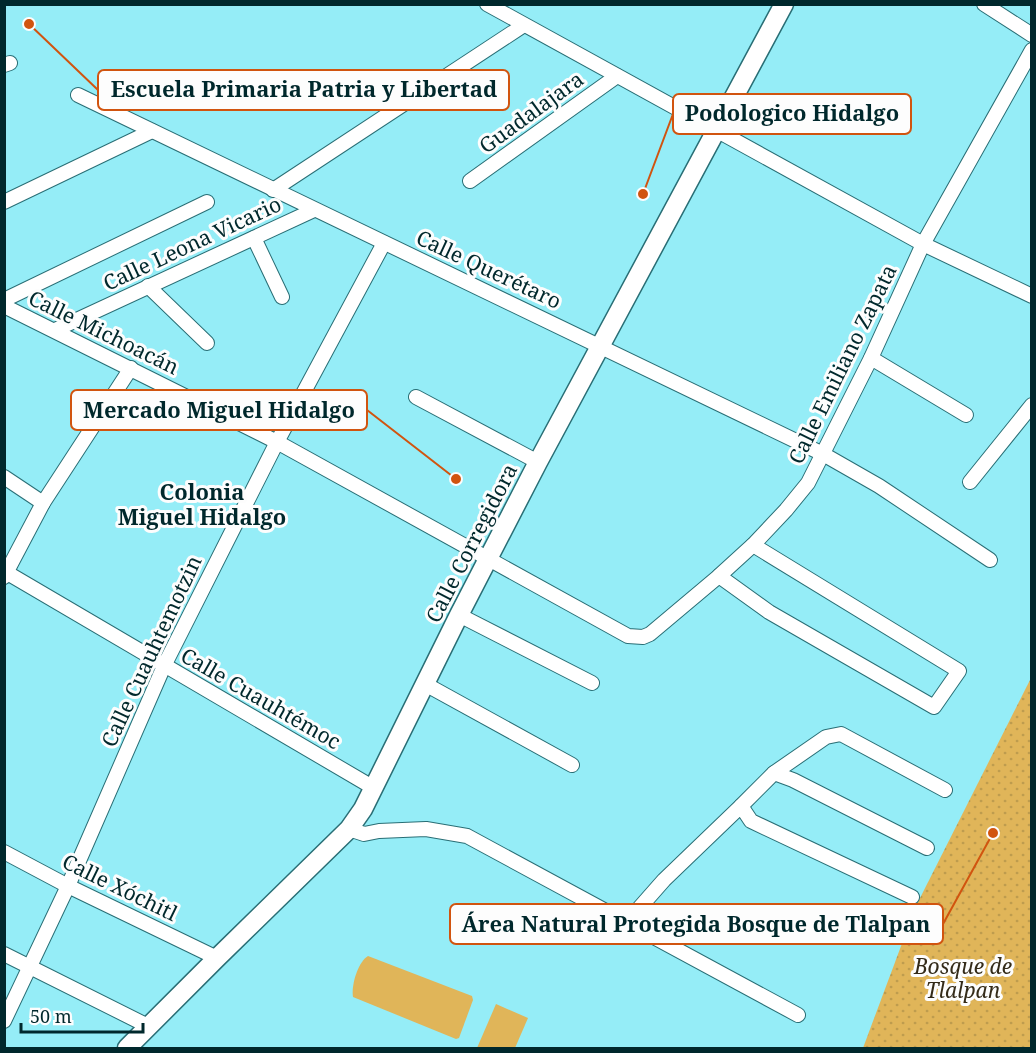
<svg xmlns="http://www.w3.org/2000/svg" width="1036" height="1053" font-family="'Noto Serif',serif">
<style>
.grass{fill:#e0b559}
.park{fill:url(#park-dots)}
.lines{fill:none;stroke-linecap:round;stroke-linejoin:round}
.minor-casing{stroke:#296e75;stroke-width:16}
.tertiary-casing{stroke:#296e75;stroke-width:21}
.minor{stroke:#fff;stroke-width:14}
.tertiary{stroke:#fff;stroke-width:18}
.labels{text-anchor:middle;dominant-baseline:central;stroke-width:6;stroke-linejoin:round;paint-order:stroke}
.street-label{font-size:21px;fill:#00282c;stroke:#fdfdfd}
.park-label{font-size:21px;font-style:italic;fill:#342b19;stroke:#fdfdfd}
.neighbourhood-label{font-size:22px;font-weight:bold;fill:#00282c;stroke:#fdfdfd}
.leader{fill:none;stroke:#d1540f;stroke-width:2}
.callout-dot{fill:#d1540f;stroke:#fdfdfd;stroke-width:2}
.callout{fill:#fdfdfd;stroke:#d1540f;stroke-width:2}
.callout-label{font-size:22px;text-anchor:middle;font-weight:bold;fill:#00282c}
</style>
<defs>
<pattern id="park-dots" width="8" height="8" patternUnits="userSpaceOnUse" patternTransform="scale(1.5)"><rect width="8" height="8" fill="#e0b559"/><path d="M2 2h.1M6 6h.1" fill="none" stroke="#be9c4e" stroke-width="1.8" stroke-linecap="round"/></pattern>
</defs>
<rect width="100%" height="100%" fill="#95edf7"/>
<g class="grass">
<path d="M 368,956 L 472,996 L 473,1000 L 459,1038 L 456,1039 L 353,997 C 351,985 358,962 368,956 Z"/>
<polygon points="496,1004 528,1018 515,1048 477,1048"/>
</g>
<polygon class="park" points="1031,678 1031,1048 863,1048 916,906"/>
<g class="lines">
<g class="minor-casing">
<g id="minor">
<polyline points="487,4 923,244 1032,296"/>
<polyline points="984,4 1032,35"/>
<polyline points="4,65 10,63"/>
<polyline points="78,95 823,454 879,486 990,560"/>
<polyline points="470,181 617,76"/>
<polyline points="273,190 524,25"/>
<polyline points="4,202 152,131"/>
<polyline points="254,238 282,297"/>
<polyline points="148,286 207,343"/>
<polyline points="4,300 207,202"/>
<polyline points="4,306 277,442 628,636 643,637 650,634 719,576 753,545 786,510 808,483 871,358 923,244 1032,50"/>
<polyline points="55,330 314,210"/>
<polyline points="871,358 966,415"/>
<polyline points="416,397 538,462"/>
<polyline points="4,477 43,503"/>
<polyline points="970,482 1032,405"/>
<polyline points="4,571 374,788"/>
<polyline points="719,576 769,612 934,707 959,671 753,545"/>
<polyline points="4,577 43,503 131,368"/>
<polyline points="459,615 592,683"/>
<polyline points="425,684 572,765"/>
<polyline points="774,773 793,780 927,848"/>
<polyline points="741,806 774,773 826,737 841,734 945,790"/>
<polyline points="349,829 364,834 379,831 426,829 467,836 798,1015"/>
<polyline points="4,852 68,886 217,958"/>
<polyline points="627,922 664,880 741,806 751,821 912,897"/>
<polyline points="4,954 148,1026"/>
<polyline points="4,1021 68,886 164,666 277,442 384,243"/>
</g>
</g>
<g class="tertiary-casing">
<polyline id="tertiary" points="127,1048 217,958 349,829 363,809 459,615 538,462 784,4"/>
</g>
<use href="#minor" class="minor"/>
<use href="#tertiary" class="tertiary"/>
</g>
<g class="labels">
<g class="street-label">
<text transform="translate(531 112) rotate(-36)">Guadalajara</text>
<text transform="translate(192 243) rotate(-25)">Calle Leona Vicario</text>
<text transform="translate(489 269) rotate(25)">Calle Querétaro</text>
<text transform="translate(104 332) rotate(26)">Calle Michoacán</text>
<text transform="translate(842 364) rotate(-64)">Calle Emiliano Zapata</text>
<text transform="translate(471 543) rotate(-63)">Calle Corregidora</text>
<text transform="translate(151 651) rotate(-65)">Calle Cuauhtemotzin</text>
<text transform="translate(261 698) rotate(30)">Calle Cuauhtémoc</text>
<text transform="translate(120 887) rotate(26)">Calle Xóchitl</text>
</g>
<g class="park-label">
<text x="963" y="966">Bosque de<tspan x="963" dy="24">Tlalpan</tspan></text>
</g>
<g class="neighbourhood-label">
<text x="202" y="491">Colonia<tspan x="202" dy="25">Miguel Hidalgo</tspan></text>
</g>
</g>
<path class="leader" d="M29 24L98 90M643 194L673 114M456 479L367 410M993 833L943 924"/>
<g class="callout-dot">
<circle cx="29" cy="24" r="6"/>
<circle cx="643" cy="194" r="6"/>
<circle cx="456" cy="479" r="6"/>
<circle cx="993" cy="833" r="6"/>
</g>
<g class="callout">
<rect x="98" y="70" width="411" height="40" rx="6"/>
<rect x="673" y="94" width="238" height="40" rx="6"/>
<rect x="71" y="390" width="296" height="40" rx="6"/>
<rect x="450" y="904" width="493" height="40" rx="6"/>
</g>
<g class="callout-label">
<text x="304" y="97">Escuela Primaria Patria y Libertad</text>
<text x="792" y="121">Podologico Hidalgo</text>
<text x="219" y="418">Mercado Miguel Hidalgo</text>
<text x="696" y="932">Área Natural Protegida Bosque de Tlalpan</text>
</g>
<rect width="1036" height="1053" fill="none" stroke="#00282c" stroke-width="12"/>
<path d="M21 1023v9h122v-9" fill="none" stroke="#00282c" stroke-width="3"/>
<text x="30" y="1023" font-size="18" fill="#00282c" stroke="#fdfdfd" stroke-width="4.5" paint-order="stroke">50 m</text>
</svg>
